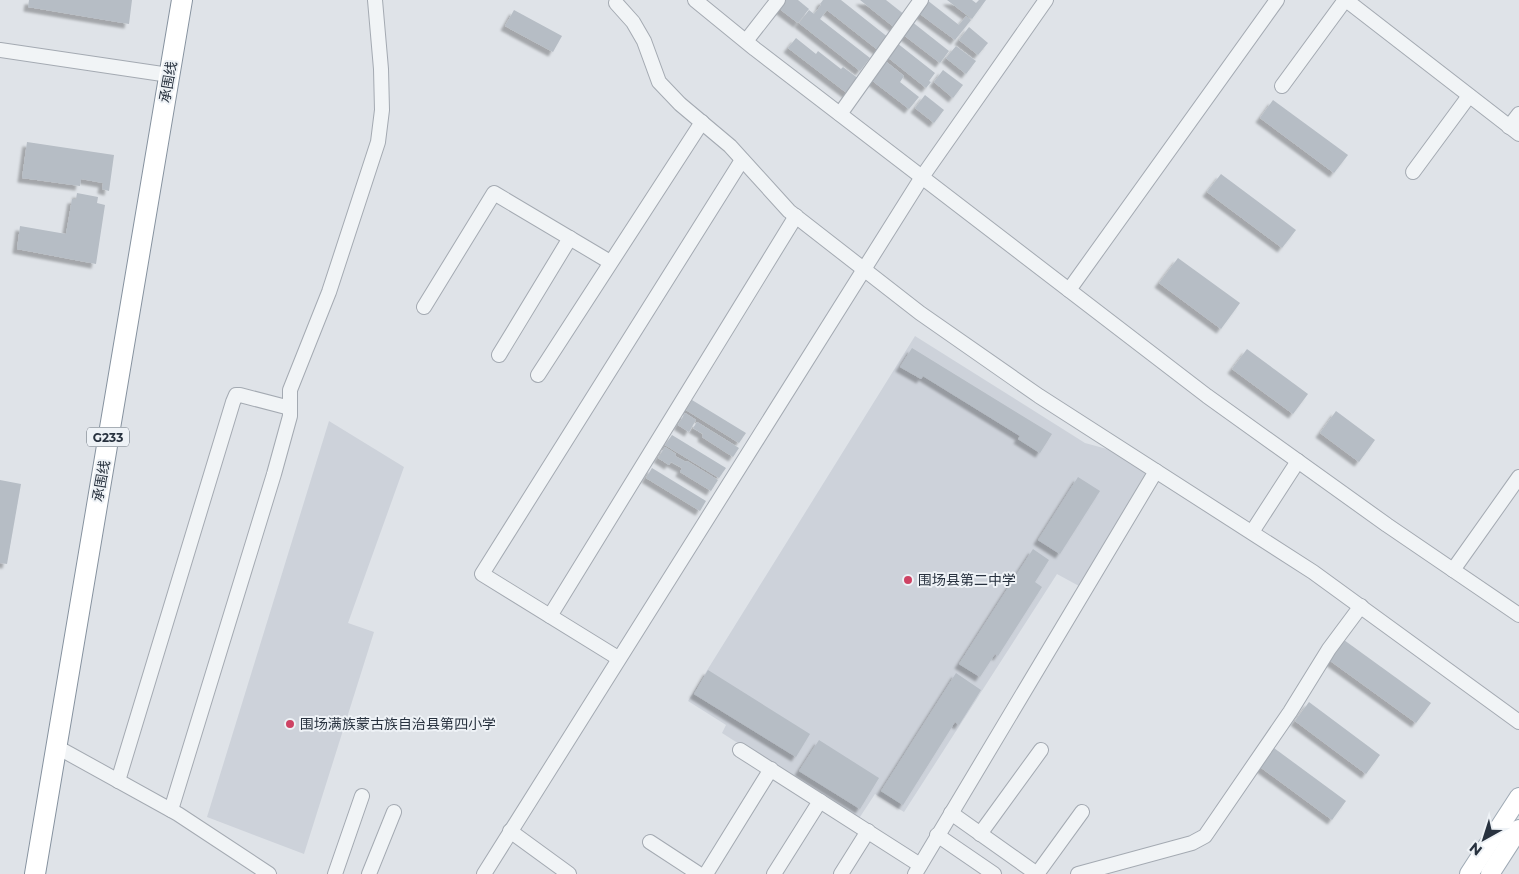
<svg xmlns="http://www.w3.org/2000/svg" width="1519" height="874" font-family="Montserrat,'Noto Sans SC',sans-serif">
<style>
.built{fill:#cdd2da}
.building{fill:#b6bdc5;filter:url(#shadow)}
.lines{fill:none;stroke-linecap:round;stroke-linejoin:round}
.minor-casing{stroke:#a4aab2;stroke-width:16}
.major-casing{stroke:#9ea9b4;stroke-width:20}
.highway-casing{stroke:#86929f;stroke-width:22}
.minor{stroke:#f1f4f6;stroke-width:14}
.major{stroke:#fff;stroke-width:18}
.highway{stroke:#fff;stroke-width:20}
.poi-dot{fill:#ce4364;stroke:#eef2f6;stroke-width:2}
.labels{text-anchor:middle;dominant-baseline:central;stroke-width:4;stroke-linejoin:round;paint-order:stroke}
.shield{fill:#eef2f6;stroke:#636c76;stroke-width:1}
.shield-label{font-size:12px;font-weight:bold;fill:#28323f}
.street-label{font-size:14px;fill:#28323f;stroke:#eef2f6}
.poi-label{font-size:14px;fill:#28323f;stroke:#eef2f6;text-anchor:start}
</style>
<defs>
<filter id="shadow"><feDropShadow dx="-4.5" dy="4.5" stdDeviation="1" flood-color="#0004"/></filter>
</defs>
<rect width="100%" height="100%" fill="#dfe3e8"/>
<g class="built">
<polygon points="915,336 1085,443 1107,449 1147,472 1079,586 1057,574 904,812 875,794 858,820 722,733 726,725 688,701"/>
<polygon points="329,421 404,467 348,623 374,632 304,854 207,817"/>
</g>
<g class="building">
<polygon points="29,0 132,0 129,24 28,7"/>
<polygon points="783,0 798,0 809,9 798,23 777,7"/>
<polygon points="823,0 841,0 889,38 879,51 827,10 820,19 870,58 860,71 799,23 809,10 814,14 821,5 820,4"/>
<polygon points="860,0 886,0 905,15 895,28"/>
<polygon points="927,0 959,25 966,16 971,20 955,40 916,11"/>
<polygon points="947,0 972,0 976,3 979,0 986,0 972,19"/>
<polygon points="514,10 562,36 553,52 505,26"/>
<polygon points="911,21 949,51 940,63 901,33"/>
<polygon points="969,27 988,43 978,55 959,40"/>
<polygon points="796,38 816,54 818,51 841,69 843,67 859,79 848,94 788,48"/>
<polygon points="897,43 935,73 929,81 931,82 926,88 886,56"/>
<polygon points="956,46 976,61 966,74 946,58"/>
<polygon points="884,60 904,76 900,82 919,97 909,109 870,79"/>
<polygon points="943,70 963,85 953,98 934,82"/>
<polygon points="925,95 944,110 934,123 915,108"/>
<polygon points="1273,100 1348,155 1334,173 1260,118"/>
<polygon points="27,142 114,155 109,191 102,189 103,183 81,179 80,186 22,178"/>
<polygon points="1221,174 1296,230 1282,248 1207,192"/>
<polygon points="77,193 98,197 97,203 105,205 96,264 17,249 20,226 66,234 72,199 76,199"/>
<polygon points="1178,258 1240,303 1221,329 1159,283"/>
<polygon points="912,348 1052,434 1040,453 1018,439 1020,436 923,376 921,379 900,367"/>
<polygon points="1247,349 1308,394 1293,414 1232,369"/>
<polygon points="692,400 746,433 739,443 686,410"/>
<polygon points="1336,411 1375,440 1359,462 1320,433"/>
<polygon points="685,413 696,420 689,432 678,425"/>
<polygon points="697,422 739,448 733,457 702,437 703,434 693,428"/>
<polygon points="672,435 726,468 719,478 665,445"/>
<polygon points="665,447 676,454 675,456 686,462 687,461 718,480 711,491 680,472 682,468 671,462 669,465 658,458"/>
<polygon points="652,468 706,501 700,511 646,478"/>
<polygon points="1078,477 1100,491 1060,554 1038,540"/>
<polygon points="0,480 21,484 7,564 0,563"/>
<polygon points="1033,549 1049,560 1035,582 1042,587 998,656 995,654 980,677 959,664"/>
<polygon points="1344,640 1431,703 1416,723 1329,660"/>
<polygon points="708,670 810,734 796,757 694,694"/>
<polygon points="956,673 981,690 959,725 955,722 903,805 881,791"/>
<polygon points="1309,702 1380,755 1366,774 1295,721"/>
<polygon points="819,740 879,778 860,809 799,771"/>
<polygon points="1274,748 1346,801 1332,820 1260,767"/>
</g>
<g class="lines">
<g class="minor-casing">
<g id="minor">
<polyline points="695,0 755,49 1207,396 1387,525 1519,615"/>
<polyline points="1346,0 1519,134"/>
<polyline points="616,3 633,22 644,41 659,82 680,104 730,146 789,211 920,313 1039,396 1313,572 1519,722"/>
<polyline points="746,41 778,0"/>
<polyline points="0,50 169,75"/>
<polyline points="1282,86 1345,0"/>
<polyline points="840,114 921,0"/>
<polyline points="1509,127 1519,114"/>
<polyline points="1413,172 1469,96"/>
<polyline points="1069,290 1277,0"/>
<polyline points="424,307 494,193 610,262"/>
<polyline points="499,355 570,238"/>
<polyline points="538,375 702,122"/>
<polyline points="1252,532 1298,461"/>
<polyline points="1453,570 1519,477"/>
<polyline points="550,616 796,216"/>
<polyline points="618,658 482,574 742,160"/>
<polyline points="57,747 178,814 269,874"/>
<polyline points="740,750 920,865"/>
<polyline points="118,781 233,402 236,395 240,395 290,408"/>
<polyline points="171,810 274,474 290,416 290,390 329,292 378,142 382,110 381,69 375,0"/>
<polyline points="951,813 1037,874"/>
<polyline points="510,831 569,874"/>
<polyline points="980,834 1041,750"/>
<polyline points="937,835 994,874"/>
<polyline points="650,842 699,874"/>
<polyline points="335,874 362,796"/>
<polyline points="369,874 394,812"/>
<polyline points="484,874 922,177 1046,0"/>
<polyline points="706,874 771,769"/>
<polyline points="774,874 820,801"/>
<polyline points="841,874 868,831"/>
<polyline points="915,874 1156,471"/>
<polyline points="1037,874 1082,812"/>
<polyline points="1078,874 1192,843 1205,836 1290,712 1329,649 1361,606"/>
</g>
</g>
<g class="major-casing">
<g id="major">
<polyline points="1469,874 1519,797"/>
<polyline points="1490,874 1519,829"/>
</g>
</g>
<g class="highway-casing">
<polyline id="highway" points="35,874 182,0"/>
</g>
<use href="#minor" class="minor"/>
<use href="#major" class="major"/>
<use href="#highway" class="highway"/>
</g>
<g class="poi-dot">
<circle cx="908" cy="580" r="5"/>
<circle cx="290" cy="724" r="5"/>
</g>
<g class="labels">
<rect class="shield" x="87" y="427.5" width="42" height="19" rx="4"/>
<g class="shield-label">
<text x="108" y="437">G233</text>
</g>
<g class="street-label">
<text transform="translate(168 82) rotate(-80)">承围线</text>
<text transform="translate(101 481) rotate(-80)">承围线</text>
</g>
<g class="poi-label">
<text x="918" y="580">围场县第二中学</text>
<text x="300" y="724">围场满族蒙古族自治县第四小学</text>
</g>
</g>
<g transform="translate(1484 839) rotate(219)" stroke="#eef2f6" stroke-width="4" paint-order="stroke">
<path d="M0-4L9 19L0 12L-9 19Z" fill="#28323f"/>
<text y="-8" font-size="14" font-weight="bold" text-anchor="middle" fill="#28323f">N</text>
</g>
</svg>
